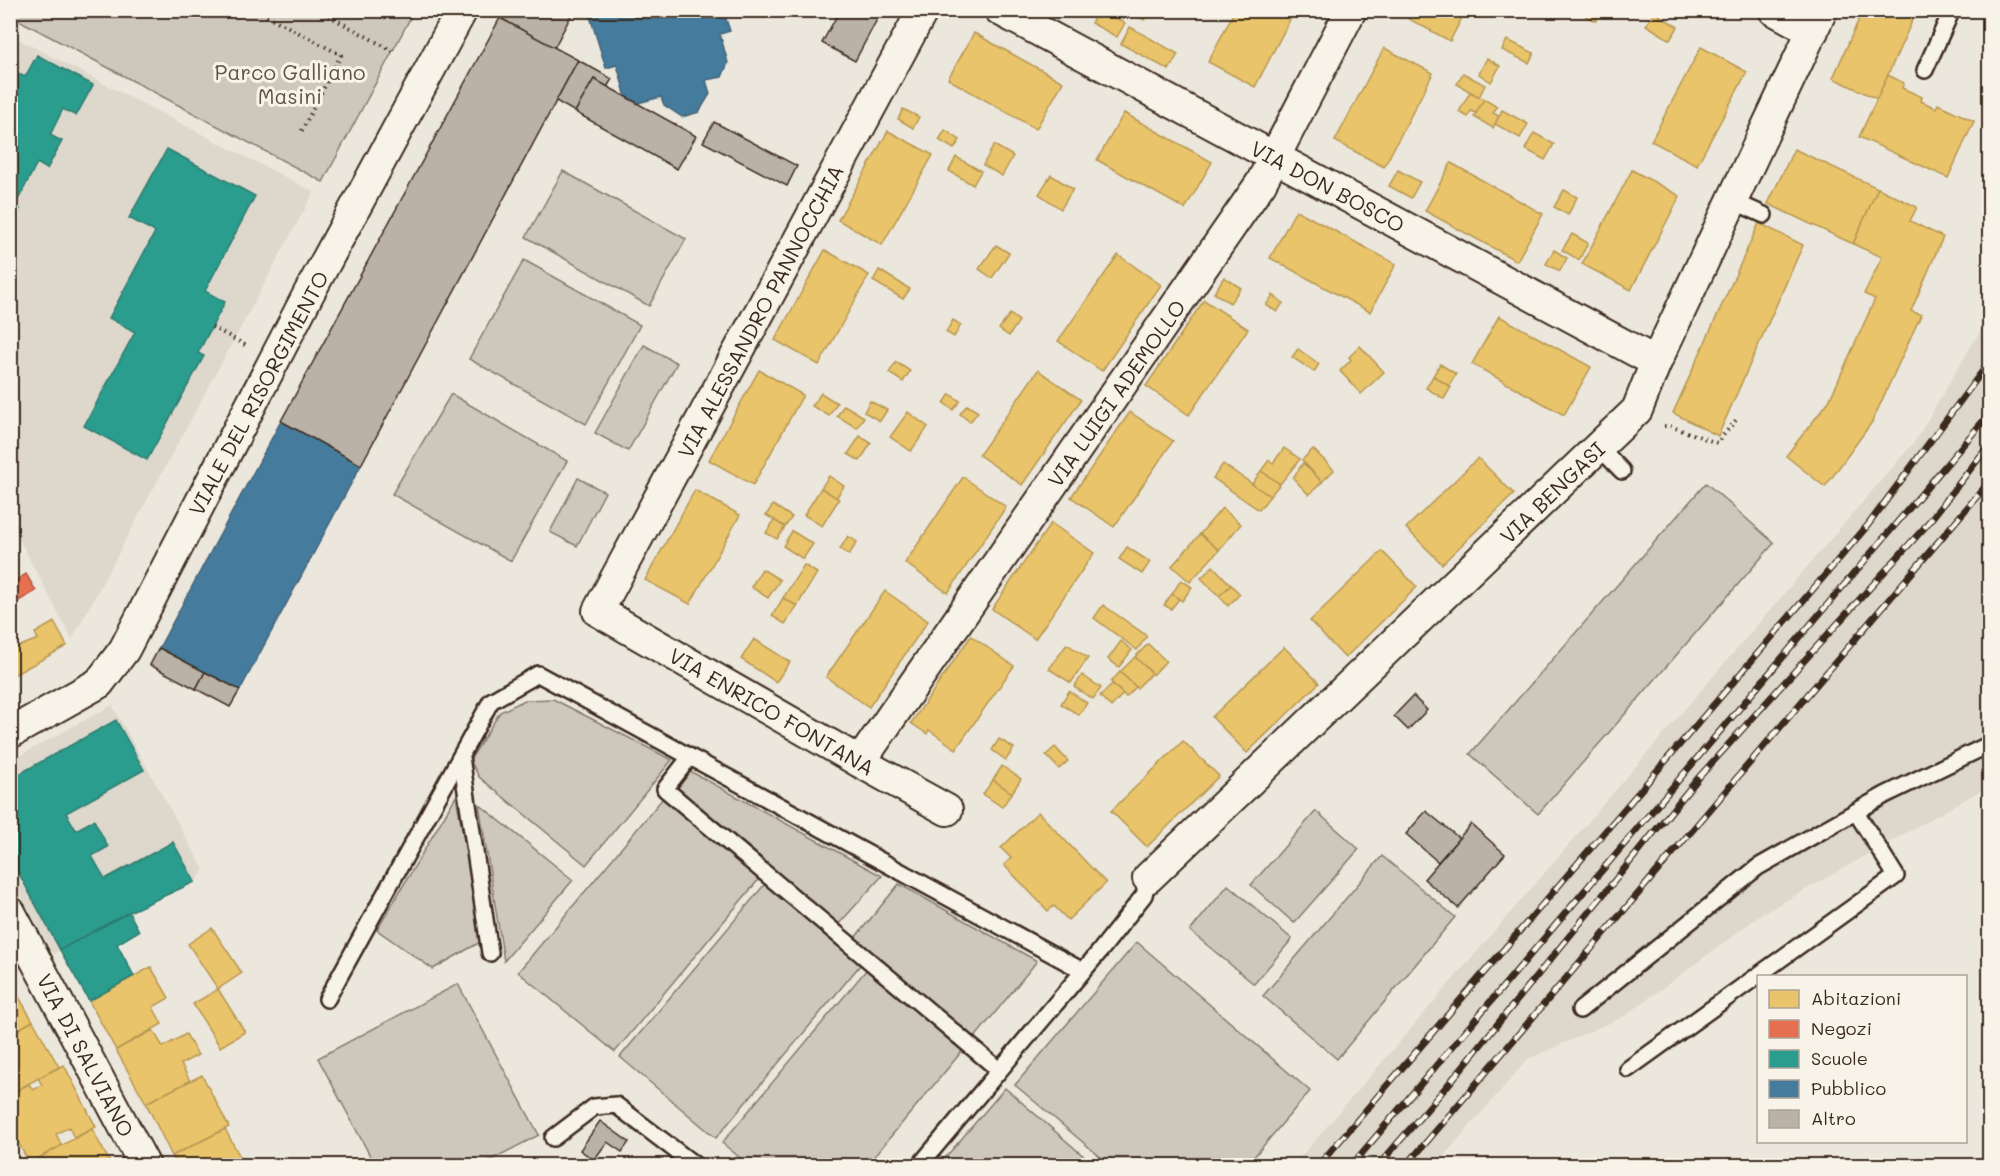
<svg xmlns="http://www.w3.org/2000/svg" width="2000" height="1176" font-family="Mali,sans-serif">
<style>
.built{fill:#ddd7cc}
.green{fill:#cec8bc;stroke:#84796d;stroke-width:1.5}
.homes{fill:#e9c46a;stroke:#b59653;stroke-width:1.5}
.shops{fill:#e76f51;stroke:#b35a42;stroke-width:1.5}
.schools{fill:#2a9d8f;stroke:#2f7a6d;stroke-width:1.5}
.public{fill:#457b9d;stroke:#426377;stroke-width:1.5}
.building{fill:#bab2a7;stroke:#3b2a1e;stroke-width:1.5}
.lines{fill:none;stroke-linecap:round;stroke-linejoin:round}
.service-casing{stroke:#3b2a1e;stroke-width:20}
.minor-casing{stroke:#3b2a1e;stroke-width:34}
.path{stroke:#3b2a1e;stroke-width:4;stroke-dasharray:1.5 4.5;stroke-linecap:butt}
.service{stroke:#f7f3e8;stroke-width:15}
.minor{stroke:#f7f3e8;stroke-width:30}
.rail-casing{stroke:#3b2a1e;stroke-width:7}
.rail{stroke:#f7f3e8;stroke-width:4.5;stroke-dasharray:14;stroke-linecap:butt}
.labels{text-anchor:middle;dominant-baseline:central;stroke-width:6;stroke-linejoin:round;paint-order:stroke}
.park-label{font-size:21px;fill:#605246;stroke:#f7f3e8}
.street-label{font-size:21px;fill:#3b2a1e;stroke:#f7f3e8}
</style>
<rect width="100%" height="100%" fill="#ece7dc"/>
<filter id="ink" filterUnits="userSpaceOnUse"><feTurbulence type="fractalNoise" baseFrequency=".0167" numOctaves="2"/><feDisplacementMap in="SourceGraphic" scale="12" xChannelSelector="R" yChannelSelector="G"/><feConvolveMatrix kernelMatrix="1 2 1 2 8 2 1 2 1" color-interpolation-filters="sRGB"/></filter>
<g filter="url(#ink)">
<g class="built">
<polygon points="10,35 314,192 72,639 11,524"/>
<polygon points="1989,316 1989,786 1762,914 1625,1016 1528,1059 1436,1165 1293,1166 1915,441"/>
<polygon points="112,705 204,870 195,882 129,912 53,954 11,877 10,761"/>
</g>
<g class="green">
<polygon points="10,11 11,10 414,11 323,182 11,16"/>
<polygon points="563,171 686,239 649,306 526,237"/>
<polygon points="524,260 640,325 586,424 469,359"/>
<polygon points="644,345 677,363 628,451 595,433"/>
<polygon points="451,394 567,461 511,561 392,494"/>
<polygon points="578,478 605,492 577,546 550,532"/>
<polygon points="1706,483 1774,543 1538,814 1470,754"/>
<polygon points="553,699 672,760 586,865 479,777 470,760 500,712 525,700"/>
<polygon points="688,770 882,876 838,925 674,789"/>
<polygon points="456,796 482,941 433,969 377,930"/>
<polygon points="663,798 759,879 615,1052 518,972"/>
<polygon points="479,804 573,880 504,961"/>
<polygon points="1316,811 1359,849 1294,923 1251,885"/>
<polygon points="1382,856 1455,917 1337,1059 1263,996"/>
<polygon points="765,884 861,964 716,1138 620,1057"/>
<polygon points="899,884 1037,961 973,1040 854,939"/>
<polygon points="1228,885 1292,939 1254,984 1190,931"/>
<polygon points="1137,942 1310,1091 1247,1165 1110,1165 1015,1085"/>
<polygon points="867,969 963,1050 867,1165 749,1165 722,1143"/>
<polygon points="458,984 539,1135 481,1165 375,1165 318,1058"/>
<polygon points="1005,1088 1094,1165 939,1165"/>
</g>
<g class="homes">
<polygon points="1098,10 1102,10 1125,23 1117,37 1091,23"/>
<polygon points="1135,10 1149,10 1144,20 1133,13"/>
<polygon points="1235,10 1295,10 1255,87 1208,62"/>
<polygon points="1408,10 1466,10 1450,41 1405,17"/>
<polygon points="1588,10 1601,10 1596,21 1585,16"/>
<polygon points="1863,10 1917,10 1877,99 1833,78"/>
<polygon points="1654,12 1678,27 1670,40 1646,25"/>
<polygon points="1130,27 1178,54 1169,70 1121,44"/>
<polygon points="974,33 1063,82 1036,129 948,79"/>
<polygon points="1507,40 1534,53 1529,63 1502,50"/>
<polygon points="1701,47 1747,72 1697,165 1651,141"/>
<polygon points="1384,48 1433,73 1384,167 1335,141"/>
<polygon points="1487,58 1500,66 1491,82 1479,74"/>
<polygon points="1463,73 1485,85 1479,97 1457,84"/>
<polygon points="1888,75 1904,83 1902,88 1922,97 1921,101 1936,108 1938,104 1974,121 1948,178 1859,137"/>
<polygon points="1470,92 1484,99 1476,113 1471,111 1468,117 1459,112"/>
<polygon points="1484,99 1497,107 1493,113 1499,116 1493,128 1474,117"/>
<polygon points="903,109 919,117 913,128 898,119"/>
<polygon points="1502,110 1528,124 1520,138 1495,124"/>
<polygon points="1124,113 1212,162 1185,209 1097,160"/>
<polygon points="945,130 960,140 954,149 939,140"/>
<polygon points="888,131 933,155 882,245 838,220"/>
<polygon points="1534,133 1554,144 1545,160 1525,149"/>
<polygon points="994,145 1013,156 1002,176 983,165"/>
<polygon points="1794,149 1878,188 1853,244 1768,204"/>
<polygon points="956,157 981,171 973,185 949,171"/>
<polygon points="1451,163 1543,214 1517,261 1425,211"/>
<polygon points="1398,170 1420,182 1411,198 1389,186"/>
<polygon points="1632,170 1680,196 1631,290 1582,264"/>
<polygon points="1051,175 1073,189 1061,209 1039,194"/>
<polygon points="1878,188 1917,207 1910,221 1943,237 1911,311 1921,315 1872,422 1825,487 1786,456 1829,401 1875,299 1864,294 1882,257 1853,244"/>
<polygon points="1564,190 1577,197 1568,215 1554,207"/>
<polygon points="1296,210 1396,264 1370,312 1270,258"/>
<polygon points="1759,223 1803,245 1718,436 1673,413"/>
<polygon points="1572,234 1588,243 1579,260 1562,250"/>
<polygon points="996,245 1009,253 992,278 979,269"/>
<polygon points="825,250 869,275 819,365 775,340"/>
<polygon points="1554,250 1567,258 1560,271 1546,264"/>
<polygon points="1118,255 1161,285 1102,371 1058,341"/>
<polygon points="879,270 910,289 903,299 873,281"/>
<polygon points="1224,277 1241,288 1230,303 1214,293"/>
<polygon points="1273,295 1283,303 1277,312 1266,305"/>
<polygon points="1204,300 1248,329 1189,415 1146,386"/>
<polygon points="1010,314 1019,321 1009,336 999,329"/>
<polygon points="1499,316 1591,367 1564,415 1472,364"/>
<polygon points="953,320 961,325 954,337 946,332"/>
<polygon points="1360,346 1384,372 1361,394 1340,371 1351,360 1349,357"/>
<polygon points="1298,349 1319,364 1314,372 1292,357"/>
<polygon points="896,362 910,371 903,382 889,373"/>
<polygon points="1440,364 1456,374 1449,386 1433,376"/>
<polygon points="759,370 803,395 753,485 709,460"/>
<polygon points="1038,370 1081,400 1022,485 979,455"/>
<polygon points="1433,376 1451,387 1444,399 1426,388"/>
<polygon points="821,393 837,403 829,416 812,406"/>
<polygon points="950,394 960,401 953,410 944,403"/>
<polygon points="870,401 887,410 880,421 864,412"/>
<polygon points="844,405 864,417 857,428 837,416"/>
<polygon points="967,405 978,412 970,422 960,414"/>
<polygon points="908,412 928,427 911,451 890,437"/>
<polygon points="1130,412 1173,441 1114,527 1071,497"/>
<polygon points="860,436 871,443 860,461 848,454"/>
<polygon points="1284,448 1300,459 1280,484 1261,471 1269,460 1273,463"/>
<polygon points="1313,449 1334,470 1322,482 1302,460"/>
<polygon points="1478,458 1514,494 1442,564 1406,528"/>
<polygon points="1303,463 1322,482 1309,495 1293,478"/>
<polygon points="1223,464 1270,496 1259,510 1213,478"/>
<polygon points="1261,471 1280,484 1270,496 1252,484"/>
<polygon points="829,476 844,486 836,498 821,488"/>
<polygon points="963,477 1006,507 948,593 905,563"/>
<polygon points="821,488 839,499 822,526 804,515"/>
<polygon points="695,490 740,515 690,604 645,580"/>
<polygon points="773,505 792,517 785,527 766,515"/>
<polygon points="1222,508 1241,524 1219,550 1200,534"/>
<polygon points="774,520 785,527 777,539 766,533"/>
<polygon points="1051,523 1094,553 1035,639 992,609"/>
<polygon points="792,531 813,544 803,559 783,546"/>
<polygon points="1200,534 1219,550 1190,582 1172,566"/>
<polygon points="848,536 857,542 849,555 840,549"/>
<polygon points="1127,547 1150,562 1142,574 1119,559"/>
<polygon points="1382,551 1417,587 1345,658 1310,621"/>
<polygon points="804,565 817,573 797,606 783,598"/>
<polygon points="1213,566 1231,585 1219,596 1201,578"/>
<polygon points="762,569 780,580 768,598 751,587"/>
<polygon points="1181,580 1192,587 1182,601 1172,594"/>
<polygon points="1231,585 1240,594 1228,606 1219,596"/>
<polygon points="885,591 928,621 869,707 826,677"/>
<polygon points="1172,594 1179,599 1171,609 1164,605"/>
<polygon points="783,598 797,606 785,624 772,616"/>
<polygon points="1103,605 1147,636 1137,650 1094,618"/>
<polygon points="54,622 67,646 10,677 10,650 38,639 35,633"/>
<polygon points="971,636 1014,666 956,749 929,730 927,734 911,723"/>
<polygon points="754,639 790,662 776,682 741,659"/>
<polygon points="1121,641 1132,650 1119,667 1108,659"/>
<polygon points="1067,644 1088,658 1071,683 1049,669"/>
<polygon points="1148,644 1166,661 1153,675 1135,657"/>
<polygon points="1284,647 1319,683 1247,753 1212,717"/>
<polygon points="1135,657 1152,673 1137,688 1120,672"/>
<polygon points="1120,672 1136,687 1126,697 1111,682"/>
<polygon points="1082,675 1101,688 1093,699 1074,687"/>
<polygon points="1112,684 1123,694 1111,707 1100,696"/>
<polygon points="1069,691 1087,703 1079,715 1061,704"/>
<polygon points="999,739 1014,748 1006,760 992,750"/>
<polygon points="1183,741 1219,776 1147,847 1111,811"/>
<polygon points="1055,747 1068,761 1059,769 1046,755"/>
<polygon points="1002,766 1021,779 1012,793 993,780"/>
<polygon points="993,780 1012,793 1002,807 983,794"/>
<polygon points="1038,812 1106,883 1068,920 1054,906 1048,911 1004,865 1011,858 1001,848"/>
<polygon points="212,928 242,973 218,989 188,944"/>
<polygon points="151,967 169,998 153,1007 162,1024 116,1050 89,1001"/>
<polygon points="10,982 33,1021 10,1034"/>
<polygon points="218,989 245,1032 220,1047 193,1004"/>
<polygon points="33,1021 59,1067 10,1094 10,1034"/>
<polygon points="153,1030 163,1047 186,1034 198,1055 181,1064 190,1081 146,1103 116,1050"/>
<polygon points="64,1065 96,1127 74,1138 69,1127 56,1134 62,1146 29,1163 10,1127 10,1094 29,1084 33,1090 42,1085 38,1078"/>
<polygon points="202,1075 229,1127 172,1156 146,1103"/>
<polygon points="92,1129 112,1166 47,1166 42,1156"/>
<polygon points="225,1129 245,1166 178,1166 172,1156"/>
</g>
<polygon class="shops" points="26,574 36,591 10,606 10,584"/>
<g class="schools">
<polygon points="37,55 93,85 76,116 63,109 50,135 62,141 47,169 37,163 15,206 20,209 10,226 10,69 25,77"/>
<polygon points="167,149 255,196 205,291 225,302 198,353 204,356 147,460 84,426 135,332 109,318 155,232 129,218"/>
<polygon points="116,720 144,770 66,813 76,830 94,820 108,847 92,856 105,879 173,842 195,882 129,912 60,950 10,857 10,779"/>
<polygon points="129,912 139,931 117,944 134,976 89,1001 60,950"/>
</g>
<g class="public">
<polygon points="588,10 723,10 730,31 720,34 728,63 722,77 706,80 710,94 699,112 682,117 664,105 661,97 638,103 626,97 617,65 606,68"/>
<polygon points="281,421 361,465 240,690 159,648"/>
</g>
<g class="building">
<polygon points="503,10 574,10 554,48 500,18"/>
<polygon points="840,10 882,10 855,61 822,43"/>
<polygon points="500,18 578,60 361,465 281,421"/>
<polygon points="578,60 612,79 607,87 594,79 575,112 556,101"/>
<polygon points="594,79 696,136 677,169 575,112"/>
<polygon points="714,122 797,166 787,186 703,142"/>
<polygon points="159,648 205,672 196,689 150,665"/>
<polygon points="205,672 240,690 230,707 196,689"/>
<polygon points="1413,696 1427,710 1408,730 1394,716"/>
<polygon points="1426,811 1459,838 1438,862 1406,834"/>
<polygon points="1471,824 1505,854 1458,908 1424,879"/>
<polygon points="600,1121 629,1142 622,1152 607,1142 594,1160 580,1150"/>
</g>
<g class="lines">
<g class="service-casing">
<g id="service">
<polyline points="1925,70 1952,10"/>
<polyline points="1733,201 1764,215"/>
<polyline points="1599,447 1622,471"/>
<polyline points="461,757 490,953"/>
<polyline points="690,757 665,789 999,1070"/>
<polyline points="327,999 491,701 538,674 1083,971"/>
<polyline points="1580,1010 1758,867 1885,795 1990,744"/>
<polyline points="1628,1069 1896,876 1856,812"/>
<polyline points="553,1138 594,1107 616,1105 696,1166"/>
<polyline points="919,1166 1100,951 1144,895 1148,878"/>
</g>
</g>
<g class="minor-casing">
<g id="minor">
<polyline points="923,10 598,611 860,762 947,810"/>
<polyline points="1000,10 1656,362"/>
<polyline points="1774,10 1813,31"/>
<polyline points="10,733 99,683 124,650 309,293 462,10"/>
<polyline points="860,762 1261,183 1351,10"/>
<polyline points="1148,878 1637,410 1656,362 1822,10"/>
<polyline points="10,912 145,1166"/>
</g>
</g>
<g class="path">
<polyline points="256,10 341,55 300,134"/>
<polyline points="318,10 393,51"/>
<polyline points="212,327 247,346"/>
<polyline points="1664,426 1670,426 1717,443 1736,420"/>
</g>
<use href="#service" class="service"/>
<use href="#minor" class="minor"/>
<g class="rail-casing">
<g id="rail">
<polyline points="1318,1166 1868,525 1990,361"/>
<polyline points="1351,1166 1990,413"/>
<polyline points="1378,1166 1447,1086 1700,776 1924,528 1990,444"/>
<polyline points="1406,1166 1990,481"/>
</g>
</g>
<use href="#rail" class="rail"/>
</g>
</g>
<g class="labels">
<g class="park-label">
<text x="290" y="71">Parco Galliano<tspan x="290" dy="24">Masini</tspan></text>
</g>
<g class="street-label">
<text transform="translate(1328 186) rotate(28)">VIA DON BOSCO</text>
<text transform="translate(760 311) rotate(-62)">VIA ALESSANDRO PANNOCCHIA</text>
<text transform="translate(258 393) rotate(-62)">VIALE DEL RISORGIMENTO</text>
<text transform="translate(1116 393) rotate(-55)">VIA LUIGI ADEMOLLO</text>
<text transform="translate(1552 492) rotate(-44)">VIA BENGASI</text>
<text transform="translate(772 711) rotate(30)">VIA ENRICO FONTANA</text>
<text transform="translate(86 1055) rotate(62)">VIA DI SALVIANO</text>
</g>
</g>
<rect width="2000" height="1176" fill="none" stroke="#f7f3e8" stroke-width="36"/>
<rect x="18" y="18" width="1964" height="1140" fill="none" stroke="#3b2a1e" stroke-width="2" filter="url(#ink)"/>
<rect x="1757" y="975" width="210" height="168" fill="#f7f3e8" stroke="#aca397" stroke-width="1.5"/>
<rect x="1769" y="990" width="30" height="18" fill="#e9c46a" stroke="#aca397" stroke-width="1.5"/>
<text x="1811" y="1005" font-size="18" fill="#3b2a1e">Abitazioni</text>
<rect x="1769" y="1020" width="30" height="18" fill="#e76f51" stroke="#aca397" stroke-width="1.5"/>
<text x="1811" y="1035" font-size="18" fill="#3b2a1e">Negozi</text>
<rect x="1769" y="1050" width="30" height="18" fill="#2a9d8f" stroke="#aca397" stroke-width="1.5"/>
<text x="1811" y="1065" font-size="18" fill="#3b2a1e">Scuole</text>
<rect x="1769" y="1080" width="30" height="18" fill="#457b9d" stroke="#aca397" stroke-width="1.5"/>
<text x="1811" y="1095" font-size="18" fill="#3b2a1e">Pubblico</text>
<rect x="1769" y="1110" width="30" height="18" fill="#bab2a7" stroke="#aca397" stroke-width="1.5"/>
<text x="1811" y="1125" font-size="18" fill="#3b2a1e">Altro</text>
</svg>
